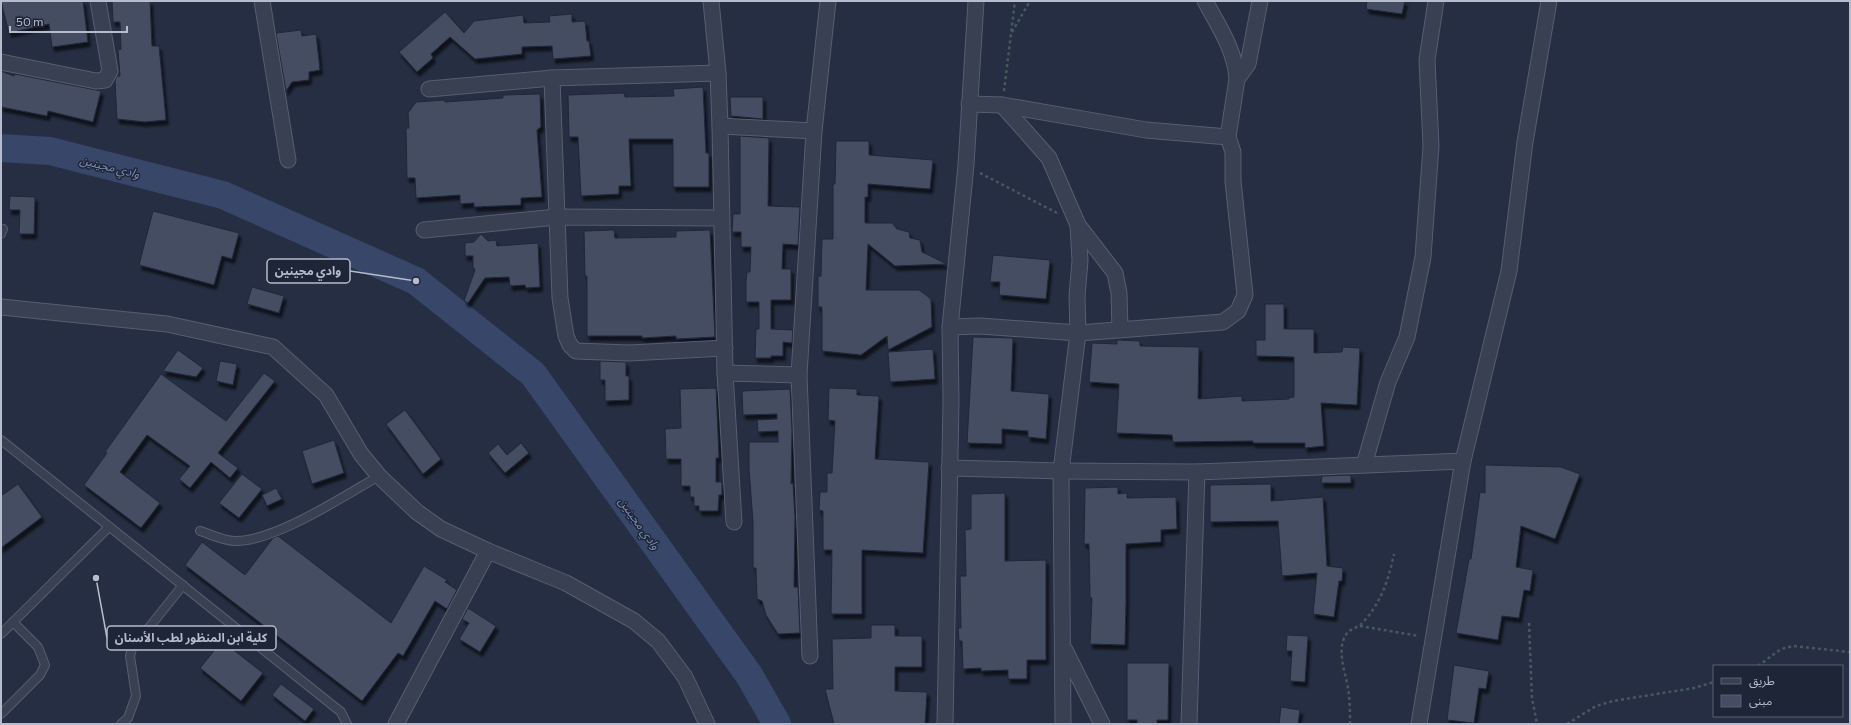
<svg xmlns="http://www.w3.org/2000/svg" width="1851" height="725" font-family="Commissioner,'Noto Sans Arabic',sans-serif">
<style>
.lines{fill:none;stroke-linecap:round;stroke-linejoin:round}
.river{stroke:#384669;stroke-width:28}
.building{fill:#444d64;stroke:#202739;filter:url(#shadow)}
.lane-casing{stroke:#575e6f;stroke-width:10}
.street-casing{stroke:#575e6f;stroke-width:17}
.path{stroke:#45595f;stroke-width:2.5;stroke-dasharray:3 3;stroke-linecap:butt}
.lane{stroke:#394051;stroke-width:8}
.street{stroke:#394051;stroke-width:15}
.labels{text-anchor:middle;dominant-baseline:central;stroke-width:3;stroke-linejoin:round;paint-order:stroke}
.water-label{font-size:12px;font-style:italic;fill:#7d8db3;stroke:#1e2537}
.leader{fill:none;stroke:#b6bccb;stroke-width:1.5}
.callout-dot{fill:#b6bccb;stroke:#1e2537;stroke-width:1.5}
.callout{fill:#1e2537;stroke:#b6bccb;stroke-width:1.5}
.callout-label{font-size:12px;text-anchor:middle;font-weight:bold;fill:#b6bccb}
</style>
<defs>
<filter id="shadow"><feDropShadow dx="2.5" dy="4.5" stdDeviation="1" flood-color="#0009"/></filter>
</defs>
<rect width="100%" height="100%" fill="#252e42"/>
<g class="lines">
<polyline class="river" points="1,148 50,151 223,195 416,281 533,374 749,675 777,724"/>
</g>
<g class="building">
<polygon points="1,1 83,1 88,42 52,47 49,24 9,33"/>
<polygon points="112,1 150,1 152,46 159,46 166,120 145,122 117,119 115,81 117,76 120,76 118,50 121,49 120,22 113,22"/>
<polygon points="1367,1 1405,1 1402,14 1366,9"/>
<polygon points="445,12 464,33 474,21 523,15 524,23 550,22 549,16 572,14 572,22 585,21 587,41 589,41 591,56 553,59 552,46 522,47 522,54 475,59 450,37 431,54 433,58 417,72 399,52"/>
<polygon points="301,30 302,36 316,34 320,70 309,72 309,80 292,82 286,91 276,33"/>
<polygon points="1,71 14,76 15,74 101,91 93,122 48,111 47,116 1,107"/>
<polygon points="703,87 706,153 709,153 709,187 673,187 673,139 629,139 631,186 619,186 619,194 581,196 578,137 569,137 568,95 624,93 625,97 674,96 673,89"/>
<polygon points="540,94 541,127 537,130 542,197 521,198 521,205 474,207 474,203 460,204 460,195 416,198 415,178 407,178 406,128 409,128 408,113 416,102 445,100 445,102 503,98 503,95"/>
<polygon points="730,97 763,97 763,119 731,116"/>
<polygon points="740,136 769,138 768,206 800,207 798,245 783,244 782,269 791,269 791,300 771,300 771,329 793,330 792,343 783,342 783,356 771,356 771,358 755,358 756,329 759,329 759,302 746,302 746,282 747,272 750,272 751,247 741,247 741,232 732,232 733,214 740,214"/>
<polygon points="836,141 869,141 869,155 933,160 930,189 868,184 868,197 865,197 865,223 892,223 897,229 909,232 910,238 920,240 922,252 947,264 895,266 868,244 866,290 919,290 931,299 932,327 888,350 887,336 861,355 822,351 822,307 818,307 818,276 821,276 822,239 833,239 833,184 835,184"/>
<polygon points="10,196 35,197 34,234 19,234 20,210 9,210"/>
<polygon points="153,211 239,233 232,259 222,256 214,285 139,265"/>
<polygon points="614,230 615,238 676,237 676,231 710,230 715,337 676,339 676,336 642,338 642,336 587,336 587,276 585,276 584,231"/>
<polygon points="481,234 488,241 496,240 497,246 538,243 540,287 526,288 525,285 510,286 509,277 485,278 468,303 464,301 475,270 473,267 473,256 465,256 465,243 474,242"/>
<polygon points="993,255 1050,260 1046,299 999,295 1000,282 990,282"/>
<polygon points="252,287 284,296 279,313 247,304"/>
<polygon points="1265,304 1284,304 1284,329 1314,329 1314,353 1342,352 1343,347 1360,348 1357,405 1321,403 1324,446 1305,448 1305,443 1253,443 1253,441 1173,442 1172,435 1116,433 1119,384 1089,382 1092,343 1117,344 1117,340 1140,341 1140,346 1199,347 1198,399 1242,396 1242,401 1289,399 1289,398 1294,397 1294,357 1256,356 1256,340 1265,340"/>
<polygon points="973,337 1013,338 1011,391 1049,394 1046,439 1028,437 1028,431 1002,429 1002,444 967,443"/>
<polygon points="933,349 935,379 890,382 888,352"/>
<polygon points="178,350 203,368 196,377 163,371"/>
<polygon points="220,361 237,364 233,385 216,381"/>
<polygon points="600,361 626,362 626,376 629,376 629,400 605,401 605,380 600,380"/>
<polygon points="264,373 275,381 218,453 238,468 230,478 211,462 190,488 179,479 190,466 147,435 120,472 160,503 141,528 84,485 107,453 105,452 161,374 226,421"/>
<polygon points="716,388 719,458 716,458 716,482 722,482 722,495 719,495 718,511 699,511 699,506 694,506 694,497 690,497 690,486 681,486 681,459 666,459 665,429 681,428 680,389"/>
<polygon points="829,388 857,389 857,395 879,396 875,459 929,462 923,553 862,550 862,614 831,614 832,550 823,550 823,511 819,510 820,492 827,492 827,473 832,473 835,421 828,420"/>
<polygon points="790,389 792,430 791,484 793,483 795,517 794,587 798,587 800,633 778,634 766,615 762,601 757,599 756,568 753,568 753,522 749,469 749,442 778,442 778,431 758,432 757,420 777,419 777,414 743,415 742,391"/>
<polygon points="405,410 441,459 423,474 386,424"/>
<polygon points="334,440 344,473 312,484 302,451"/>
<polygon points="521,443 529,453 505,473 488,453 498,444 507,455"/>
<polygon points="1485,465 1561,467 1580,474 1555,539 1521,526 1516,567 1533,570 1530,591 1524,590 1519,618 1502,616 1498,640 1456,633 1469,559 1471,559 1480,492 1485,493"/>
<polygon points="242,474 262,489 239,518 219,503"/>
<polygon points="1351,475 1351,483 1321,483 1322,476"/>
<polygon points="18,484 42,517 1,548 1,496"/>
<polygon points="1271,484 1271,501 1323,497 1327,566 1343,568 1342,581 1339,581 1334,617 1313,614 1317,573 1282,576 1278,521 1210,522 1210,485"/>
<polygon points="1118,487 1118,494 1127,493 1127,498 1176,497 1177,529 1161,530 1161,542 1126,544 1126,601 1125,645 1090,644 1092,598 1090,598 1089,544 1084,544 1085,488"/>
<polygon points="276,488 282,499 267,506 262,495"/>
<polygon points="1005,493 1005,561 1046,560 1046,660 1027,660 1027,679 1008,679 1008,670 981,671 981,668 963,669 962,641 959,641 958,628 961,628 960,576 966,576 965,530 971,529 971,494"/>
<polygon points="278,536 391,623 424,566 447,580 445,582 457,590 447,609 435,601 403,656 398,653 362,701 185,565 202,542 245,575 273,538"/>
<polygon points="468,608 496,626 480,652 459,639 469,623 462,619"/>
<polygon points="871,625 895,625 895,636 922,636 922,667 895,667 895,691 927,692 925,724 834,724 825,689 833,689 832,639 871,638"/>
<polygon points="1287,635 1308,636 1305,682 1290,681 1292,651 1286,651"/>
<polygon points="222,641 263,673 241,701 200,668"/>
<polygon points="1127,663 1169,663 1168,720 1157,720 1157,724 1137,724 1137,720 1127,720"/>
<polygon points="1454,665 1489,671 1486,689 1479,688 1474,723 1447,720"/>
<polygon points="281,684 314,709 305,721 272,695"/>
<polygon points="1281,707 1300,710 1298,724 1279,724"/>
</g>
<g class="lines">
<g class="lane-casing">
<g id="lane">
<polyline points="1,234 3,229"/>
<polyline points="1,440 341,712 347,724"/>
<path d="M 200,531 C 210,534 224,541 235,541 C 274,542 344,496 379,476"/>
<polyline points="1,634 109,527"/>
<polyline points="1,714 40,675 45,665 38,647 13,622"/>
<polyline points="121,724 128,718 136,696 130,656 133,645 147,630 183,585"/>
</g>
</g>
<g class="street-casing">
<g id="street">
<polyline points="262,1 288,160"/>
<polyline points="711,1 718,73 720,126 725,373 734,522"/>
<path d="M 1205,1 C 1219,27 1235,50 1237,79"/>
<polyline points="1,62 96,81 105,80 110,71 98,1"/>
<polyline points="552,78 560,298 566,336 570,345 576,351 629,353 725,348"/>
<polyline points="429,89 552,78 718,73"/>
<polyline points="969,104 1002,105 1146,130 1228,137"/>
<polyline points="1002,105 1049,158 1078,225 1080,261 1077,296 1078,333 1223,322 1238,311 1245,295 1233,181 1233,152 1228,137 1237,79 1248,64 1260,1"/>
<polyline points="720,126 814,131 799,375 810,656"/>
<polyline points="814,131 828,1"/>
<polyline points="1078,225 1115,273 1119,293 1120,330"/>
<polyline points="424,230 557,217 721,218"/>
<polyline points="1,307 167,324 273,347 326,395 361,454 379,476 417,512 441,529 488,551 566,583 634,621 658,641 685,677 707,724"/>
<polyline points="950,327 980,326 1078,333 1061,471 1063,724"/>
<polyline points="725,373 799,375"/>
<polyline points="1364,465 1388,382 1407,337 1423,257 1431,146 1427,60 1436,1"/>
<polyline points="949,468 1061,471 1197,472 1463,461"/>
<polyline points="1065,650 1102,724"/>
<polyline points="396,724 488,551"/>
<polyline points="945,724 951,401 950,327 966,165 976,1"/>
<polyline points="1189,724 1197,472"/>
<polyline points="1419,724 1463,461 1509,271 1525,142 1549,1"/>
</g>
</g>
<g class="path">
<polyline points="1012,32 1030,1"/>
<polyline points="1004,91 1015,1"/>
<polyline points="980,173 1057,213"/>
<polyline points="1529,623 1532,698 1537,724"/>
<polyline points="1360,626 1419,636"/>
<polyline points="1758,666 1781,649 1793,646 1850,652"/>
<path d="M 1350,724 C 1350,715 1350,705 1349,696 C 1348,679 1338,659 1343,641 C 1348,626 1356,631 1364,621 C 1381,603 1389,578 1394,554"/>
<polyline points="1567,724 1596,706 1613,701 1694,688 1714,682"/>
</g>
<use href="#lane" class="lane"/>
<use href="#street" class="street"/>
</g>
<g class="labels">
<g class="water-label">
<text transform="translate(110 166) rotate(14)">وادي مجينين</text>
<text transform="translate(640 523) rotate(54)">وادي مجينين</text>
</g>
</g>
<path class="leader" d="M416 281L350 271M96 578L107 638"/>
<g class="callout-dot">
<circle cx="416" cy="281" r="4"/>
<circle cx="96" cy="578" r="4"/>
</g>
<g class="callout">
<rect x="267" y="259" width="83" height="24" rx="4"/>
<rect x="107" y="626" width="169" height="24" rx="4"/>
</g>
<g class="callout-label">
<text x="308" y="275">وادي مجينين</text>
<text x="191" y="642">كلية ابن المنظور لطب الأسنان</text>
</g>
<rect width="1851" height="725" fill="none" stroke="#b6bccb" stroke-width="4"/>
<rect x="1713" y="665" width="130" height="52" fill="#1e2537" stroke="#5b6172"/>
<rect x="1721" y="678" width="20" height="6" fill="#394051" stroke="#5b6172"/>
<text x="1749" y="685" font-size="12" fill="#b6bccb">طريق</text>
<rect x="1721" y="695" width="20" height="12" fill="#444d64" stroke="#5b6172"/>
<text x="1749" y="705" font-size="12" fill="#b6bccb">مبنى</text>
<path d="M10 26v6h117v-6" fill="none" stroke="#b6bccb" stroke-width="2"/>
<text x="16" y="26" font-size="12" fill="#b6bccb" stroke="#1e2537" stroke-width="3" paint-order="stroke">50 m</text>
</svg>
